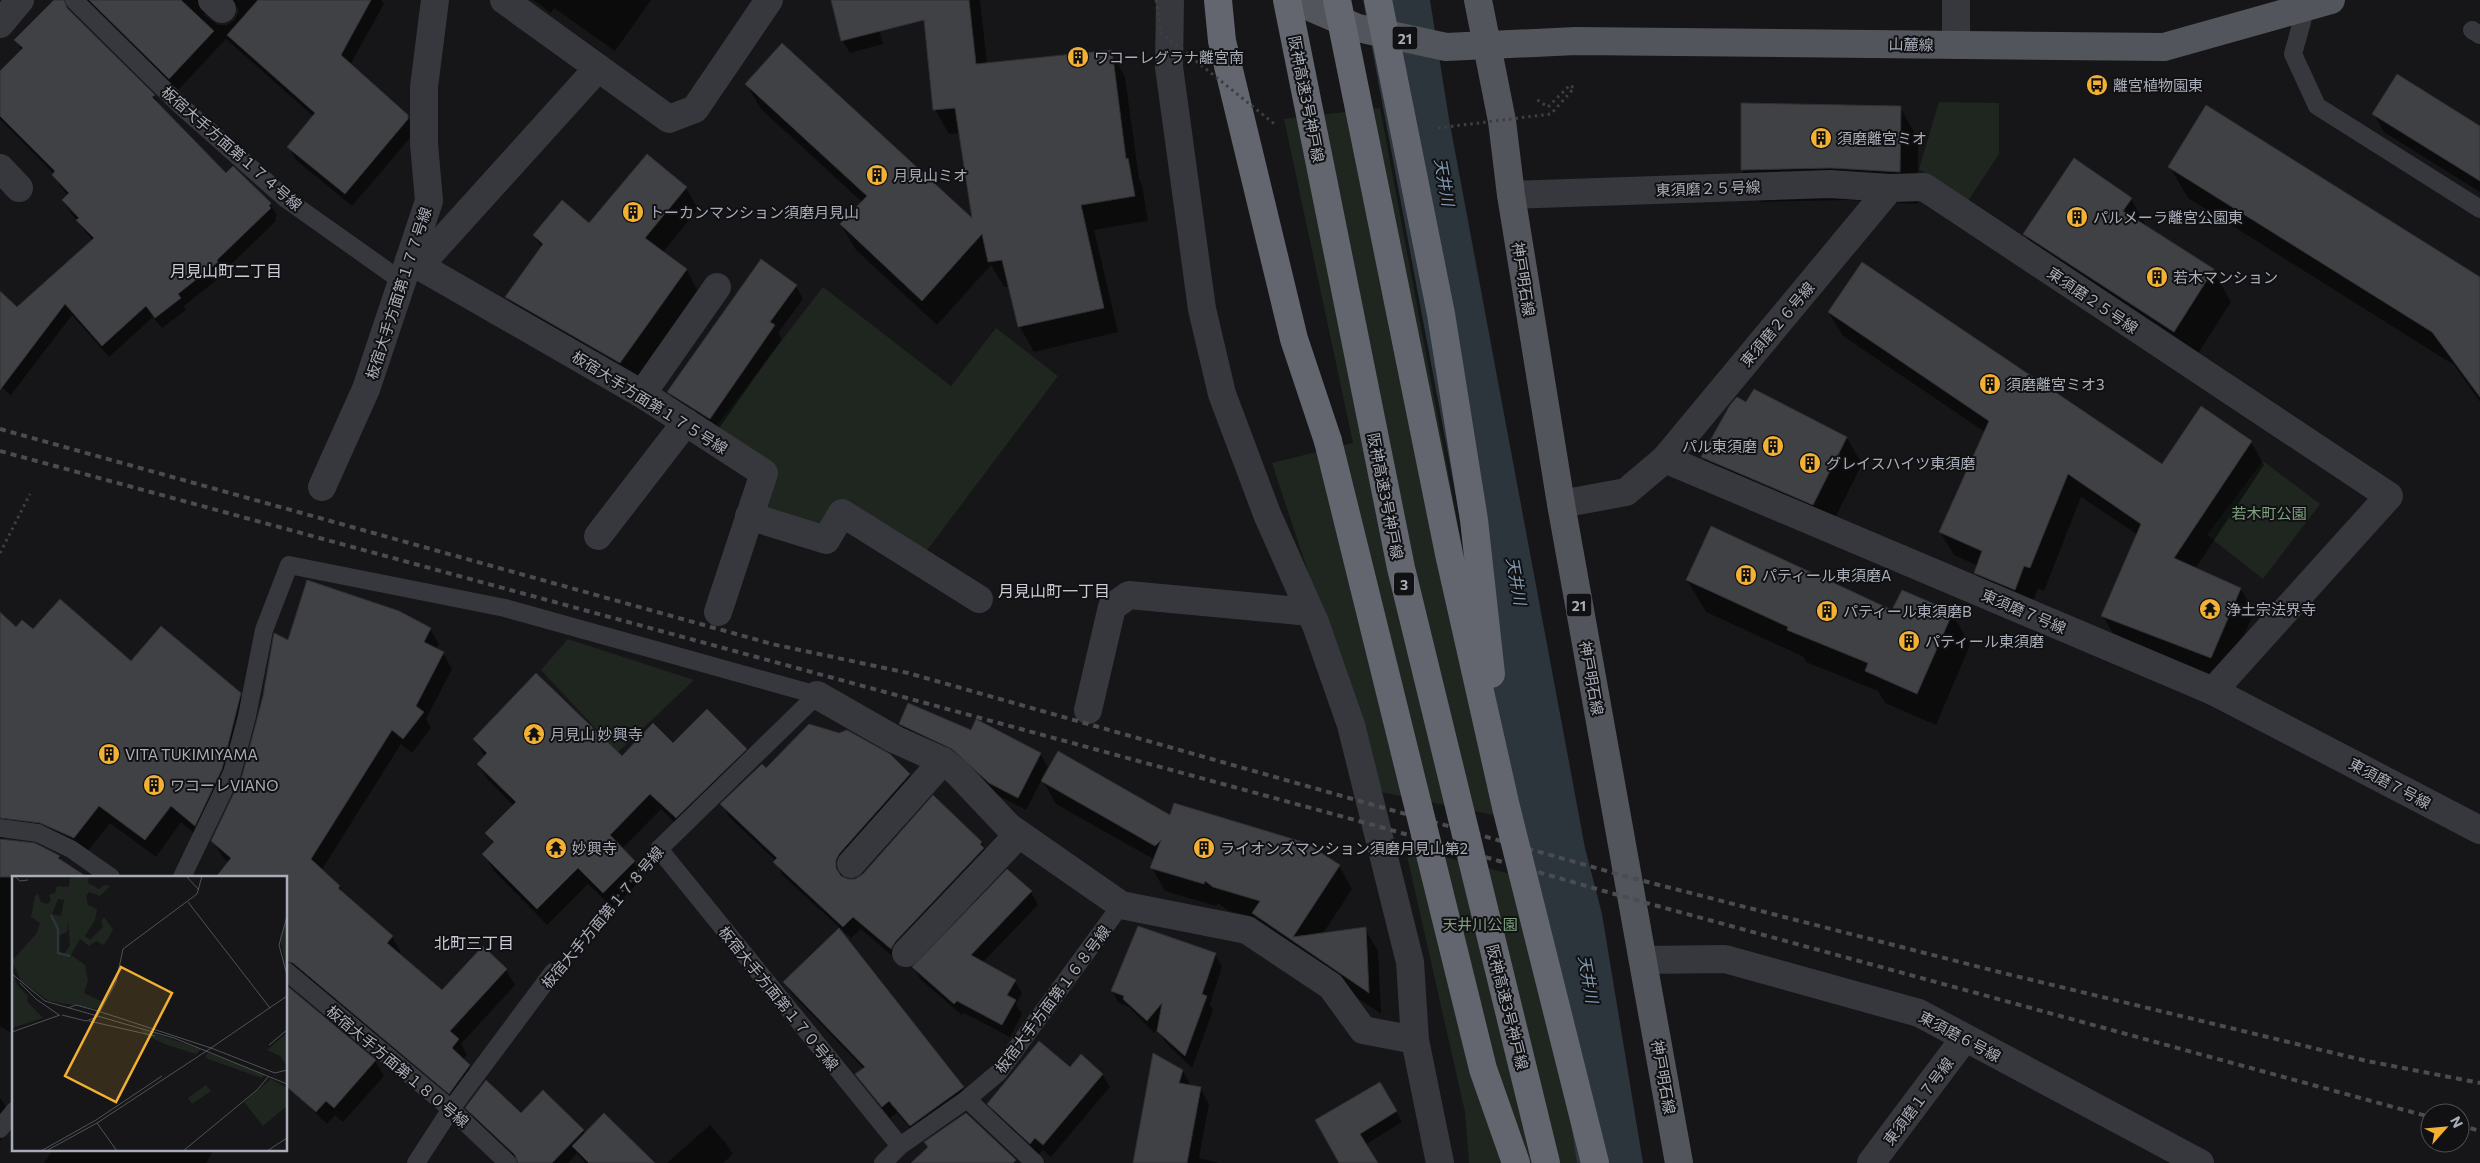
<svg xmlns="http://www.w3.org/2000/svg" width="2480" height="1163" font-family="Commissioner,'Noto Sans JP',sans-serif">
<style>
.green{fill:#1e261f}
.water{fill:#2c353c}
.shadow{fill:#0007}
.building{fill:#404145;stroke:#303034}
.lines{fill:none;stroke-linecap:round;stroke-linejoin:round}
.path{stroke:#3d3f44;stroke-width:3;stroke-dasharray:2.5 4;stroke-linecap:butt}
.lane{stroke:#37383d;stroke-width:18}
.street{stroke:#37383d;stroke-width:28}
.primary{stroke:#53555c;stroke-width:28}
.highway{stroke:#63666e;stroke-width:28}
.rail{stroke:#4a4c52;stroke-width:4;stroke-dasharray:6 5;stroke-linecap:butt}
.path-bridge{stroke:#3d3f44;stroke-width:3;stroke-dasharray:2.5 4;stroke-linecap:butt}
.highway-bridge{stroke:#63666e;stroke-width:28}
.labels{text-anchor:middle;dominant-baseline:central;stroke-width:4;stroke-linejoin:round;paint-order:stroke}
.shield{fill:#111113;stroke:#7b7e86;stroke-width:1}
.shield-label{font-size:14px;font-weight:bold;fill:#a8adb8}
.street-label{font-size:15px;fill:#a8adb8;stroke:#111113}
.poi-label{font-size:15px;fill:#a8adb8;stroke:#111113;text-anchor:start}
.park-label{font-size:15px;fill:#7fa381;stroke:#111113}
.water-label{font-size:16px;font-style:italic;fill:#7f9bb3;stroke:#111113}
.neighbourhood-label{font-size:16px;fill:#c9ccd4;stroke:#111113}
.inset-river{fill:none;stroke:#2c353c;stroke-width:2.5}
.inset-road{fill:none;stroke:#505258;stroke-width:1}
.view{fill:#f2b134;fill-opacity:0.15;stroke:#f2b134;stroke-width:2.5}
.inset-edge{fill:none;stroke:#a8adb8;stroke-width:2.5}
</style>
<rect width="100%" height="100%" fill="#161618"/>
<g class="green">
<polygon points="1939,102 1999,103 1999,154 1968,201 1919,169"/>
<polygon points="1380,108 1513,819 1381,792 1272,463 1353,443 1284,119"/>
<polygon points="823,287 951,386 996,328 1058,376 925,553 840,499 824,526 764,510 776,467 716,426"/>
<polygon points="2263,461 2320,504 2263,579 2207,535"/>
<polygon points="568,639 694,680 582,786 562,766 596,729 541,670"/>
<polygon points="1405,847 1530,879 1578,1163 1469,1163 1465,1112"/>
</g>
<polygon class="water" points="1363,0 1430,0 1449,119 1585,848 1602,914 1643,1163 1577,1163 1533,882 1519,833"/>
<g class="shadow">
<polygon points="83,0 211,0 208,2 204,15 218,25 227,25 234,21 239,12 238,8 228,0 381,0 384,4 350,65 407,116 415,132 352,206 296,160 289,147 314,117 226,39 177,91"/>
<polygon points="533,0 651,0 615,51 554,8 551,13"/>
<polygon points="833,0 872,0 883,44 850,53 842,40"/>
<polygon points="923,0 980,0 987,64 1111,52 1125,77 1139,179 1142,185 1148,221 1094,230 1118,332 1034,352 1020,327 1010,286 1004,287 991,265 937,325 856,250 841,225 862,202 761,109 746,84 974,222 961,133 949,134 935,109"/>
<polygon points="67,9 154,96 161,108 226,175 270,204 277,215 275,218 276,221 223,272 224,274 184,306 186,310 162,328 153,317 109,357 72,315 11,395 0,386 0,293 17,309 93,241 70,212 63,200 69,196 60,186 54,174 0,119 0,73 22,51 16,40"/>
<polygon points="1900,107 1918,139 1918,204 1850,200 1760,202 1742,170"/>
<polygon points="2374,114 2480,127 2480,192 2384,132"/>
<polygon points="2170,167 2480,286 2480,402 2454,365 2188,198"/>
<polygon points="686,188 698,209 663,252 686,269 698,291 632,384 519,319 507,297 542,248 534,235 590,225"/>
<polygon points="2131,199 2148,229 2213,270 2231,302 2192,363 2043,266 2025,234"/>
<polygon points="796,286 803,299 778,333 782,339 717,431 676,404 669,392"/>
<polygon points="1829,313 2163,465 2251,442 2264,465 2195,569 2241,589 2254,612 2225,681 2116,639 2103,616 2138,535 2081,497 2044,591 2038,588 2028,613 1989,596 1976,573 1978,566 1954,555 1940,532 1985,432 1843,336"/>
<polygon points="1746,404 1847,438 1862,464 1829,530 1718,484 1703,457"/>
<polygon points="1687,580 1893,612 1952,613 1970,645 1936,725 1885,703 1878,691 1806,662 1804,657 1706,612"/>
<polygon points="0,614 16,629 33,631 131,663 240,694 250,712 205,843 181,822 156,857 110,823 84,856 50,840 12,835 2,839 59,856 63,864 14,877 14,1035 0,1026"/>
<polygon points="430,629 439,644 436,650 443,653 452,669 426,719 431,728 412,753 401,744 321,871 339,886 344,896 392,937 401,952 399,955 442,992 483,948 506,970 515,985 461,1044 467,1055 463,1060 469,1066 478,1081 458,1108 286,982 286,877 229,863 222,856 213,841 243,776 288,642"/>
<polygon points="977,721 1040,754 1048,767 1042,777 1044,778 1339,866 1352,889 1322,935 1365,929 1378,951 1381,1014 1266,936 1256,918 1227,910 1218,903 1216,906 1165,891 1152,868 1155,860 1056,804 1042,779 1026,810 997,795 908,736 901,724 971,732"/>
<polygon points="475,739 622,757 673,744 746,750 755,766 686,834 661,809 622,849 634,862 643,878 613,908 588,884 547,925 494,871 484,854 494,845 487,833 514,806 488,780 478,764 485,757"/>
<polygon points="889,755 910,775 917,787 842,873 842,878 856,880 981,842 988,855 898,961 861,929 851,938 782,875 776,861 729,817 722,804 766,770"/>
<polygon points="1031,892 1038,905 982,963 1015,981 1022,993 1016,1004 1022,1014 1010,1037 964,1013 962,1015 921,980 913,967"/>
<polygon points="839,929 963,1088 970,1100 918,1138 897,1113 890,1118 857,1075 864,1069 792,994 785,982"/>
<polygon points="1215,954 1222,967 1210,1004 1213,1010 1192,1068 1166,1043 1157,1029 1154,1033 1129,1007 1119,1003 1112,991"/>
<polygon points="286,987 375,1061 384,1076 343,1122 335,1115 327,1124 286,1084"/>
<polygon points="1070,1069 1102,1074 1110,1087 1051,1157 1043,1150 1038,1155 996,1116 989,1104"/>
<polygon points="1183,1071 1191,1086 1200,1088 1209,1104 1199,1158 1219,1163 1134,1163"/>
<polygon points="1380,1083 1402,1122 1365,1145 1376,1163 1340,1163"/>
<polygon points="0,1098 14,1118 0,1141"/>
<polygon points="467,1108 521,1114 583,1130 585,1134 653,1163 585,1163 577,1153 568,1163 518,1163 473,1118"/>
<polygon points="710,1125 725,1142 733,1154 723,1163 667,1163"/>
<polygon points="53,1149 214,1149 206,1163 44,1163"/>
</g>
<g class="building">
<polygon points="54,0 64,0 67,8 155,95 152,97 226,173 233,166 271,203 269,206 271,208 217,260 218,262 178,294 181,298 155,318 146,306 102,346 65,304 0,390 0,291 17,307 94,238 76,220 79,218 62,200 69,193 52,175 55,171 0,116 0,71 23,48 14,40"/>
<polygon points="89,0 181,0 214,31 169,79"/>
<polygon points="258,0 371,0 341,55 408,115 408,119 345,194 287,147 315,113 227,35"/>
<polygon points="831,0 969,0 976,64 1112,50 1126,159 1128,158 1135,196 1081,205 1104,308 1018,327 1002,260 988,262 982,234 922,301 840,224 867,196 745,84 782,43 972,218 955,108 933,110 924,20 841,41"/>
<polygon points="2397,74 2480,126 2480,181 2372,114"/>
<polygon points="1741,103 1901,106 1900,172 1831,168 1741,170"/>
<polygon points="2206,105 2480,277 2480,397 2432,332 2168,167"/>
<polygon points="647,154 687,187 645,238 687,269 620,363 505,297 543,244 533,235 562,200 589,223"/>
<polygon points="2074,158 2132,198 2123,211 2214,269 2174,332 2023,234"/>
<polygon points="761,259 797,285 770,322 775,325 710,419 667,392"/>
<polygon points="1862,262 2162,464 2201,406 2252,441 2174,558 2241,588 2211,658 2101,616 2141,524 2068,474 2030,568 2024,566 2015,590 1974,573 1982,551 1939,532 1989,421 1828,312"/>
<polygon points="1754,389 1847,437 1813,505 1701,457 1730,405 1737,397 1746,402"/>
<polygon points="1711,526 1892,610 1902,590 1953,612 1917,694 1865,671 1868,663 1787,630 1788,627 1686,580"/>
<polygon points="307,580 399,611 431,628 424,642 444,652 416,706 424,712 403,739 392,730 311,859 340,886 338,888 393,936 387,943 442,990 483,946 507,969 450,1031 459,1039 452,1048 470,1065 449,1094 293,963 286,961 286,877 216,877 231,858 211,841 242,776 263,696 274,633 288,640"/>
<polygon points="60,599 131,661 161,626 241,693 222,769 195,826 171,806 145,840 99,806 74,838 40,823 0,818 0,612 16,627 22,620 33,629"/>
<polygon points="536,673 622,756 653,723 673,743 707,709 747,749 676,818 650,794 610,835 635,861 603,893 578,868 537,909 482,854 494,842 485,833 516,802 477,764 487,753 473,739"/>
<polygon points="908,703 971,730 976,719 1041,753 1018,798 989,783 952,749 899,724"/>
<polygon points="809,724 839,733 847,730 890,754 910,774 839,854 836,860 836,868 841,876 848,879 855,879 863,874 933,795 982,842 980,844 984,848 895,942 891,949 853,917 843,927 773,862 777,858 720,804 762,764 766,768"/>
<polygon points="1058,751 1170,815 1174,803 1306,843 1340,865 1293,937 1366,927 1369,993 1252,913 1260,901 1213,887 1205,881 1204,884 1150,868 1161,840 1155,846 1041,781"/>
<polygon points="0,839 35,843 60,856 58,858 87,877 0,877"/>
<polygon points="1007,869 1032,891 971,955 1016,980 1007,995 1016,1000 1002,1025 957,1001 954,1004 912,967"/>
<polygon points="1138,926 1216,953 1202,994 1207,996 1185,1056 1157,1031 1162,1003 1147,1021 1123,999 1124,996 1111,991"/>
<polygon points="839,928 964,1087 910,1126 889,1101 882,1107 855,1074 865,1067 783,982"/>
<polygon points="286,985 376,1060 334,1108 326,1101 316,1112 286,1086"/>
<polygon points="1039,1041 1070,1067 1081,1054 1103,1074 1043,1145 1035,1138 1030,1144 987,1104"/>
<polygon points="1153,1053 1183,1070 1179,1083 1201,1087 1187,1163 1133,1163"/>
<polygon points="486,1080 521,1113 543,1090 584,1130 552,1163 518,1163 515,1155 465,1108"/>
<polygon points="1380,1082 1397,1111 1360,1134 1378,1163 1339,1163 1315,1120"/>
<polygon points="604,1113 655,1163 589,1163 572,1146"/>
<polygon points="966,1113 1016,1160 1013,1163 911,1163 928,1147 924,1142"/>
</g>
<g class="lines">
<g class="path">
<polyline points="0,553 30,494"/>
<polyline points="571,951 640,870"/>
</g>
<g class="lane">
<polyline points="74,0 180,105 286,199 403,282"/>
<polyline points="2306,7 2293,54 2317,106 2480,209"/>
<polyline points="2472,30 2480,35"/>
<polyline points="817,695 659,849 900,1146"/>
<polyline points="0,828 38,833 71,849 111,877"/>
<polyline points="182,877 232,773 247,716 264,630 289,565 505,608 817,695"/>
<polyline points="286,971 451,1109 508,1163"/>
<polyline points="967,1099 1035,1163"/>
<polyline points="0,1129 14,1111"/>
<polyline points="416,1163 451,1109 553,972"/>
<polyline points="883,1163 900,1146 967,1099 999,1072 1121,905"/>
</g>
<g class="street">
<polyline points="212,0 222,9"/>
<polyline points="504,0 669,119 695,109 769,0"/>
<polyline points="1170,0 1169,67 1202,309 1222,394 1267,514 1316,625 1351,725 1410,962 1415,1040 1440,1163"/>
<polyline points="1956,0 1956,45"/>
<polyline points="0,24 20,0"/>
<polyline points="0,168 19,188"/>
<polyline points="1511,195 1830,184 1890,188 1924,187 2389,496 2213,691"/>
<polyline points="409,260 642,394 764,473 718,612"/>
<polyline points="419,266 598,68"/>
<polyline points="642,394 717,287"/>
<polyline points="1665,459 1890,188"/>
<polyline points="322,487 366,389 429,201 424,144 424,87 435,0"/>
<polyline points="1561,504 1626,492 1665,459 2213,691 2480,830"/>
<polyline points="749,516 826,540 842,513 979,599"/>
<polyline points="598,536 686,422"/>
<polyline points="817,695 894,739 943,761 957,772 1009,827 1121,905 1247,930 1331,986 1363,1030 1415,1040"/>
<polyline points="1088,710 1112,607 1129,595 1310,612"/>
<polyline points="851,864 943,761"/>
<polyline points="906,953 1019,834"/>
<polyline points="1643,960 1725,959 1919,1013 2200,1163"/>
<polyline points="1871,1163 1964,1039"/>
</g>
<g class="primary">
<polyline points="1293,0 1358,28 1446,47 1576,41 2164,47 2331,0"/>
<polyline points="1478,0 1502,121 1511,195 1561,504 1679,1163"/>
</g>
<polyline class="highway" points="1218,0 1222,41 1294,339 1328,441"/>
<g class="rail">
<polyline points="0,429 772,644 908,673 1628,877 2003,973 2367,1061 2480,1083"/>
<polyline points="0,451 1377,826 1632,899 2430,1117"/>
<polyline points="2460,1125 2480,1131"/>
</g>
<g class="path-bridge">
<polyline points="1156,0 1161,33 1277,126"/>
<polyline points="1438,128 1551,114 1574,88 1570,85 1548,107 1536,99"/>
</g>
<g class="highway-bridge">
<polyline points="1287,0 1401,568 1546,1163"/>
<polyline points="1337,0 1449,554 1506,807 1595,1163"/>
<polyline points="1378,0 1441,314 1474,520 1491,674"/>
<polyline points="1328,441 1483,1069 1516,1163"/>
</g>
</g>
<defs>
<g id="building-disc" transform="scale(1.125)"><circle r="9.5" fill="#f2b134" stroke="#111113"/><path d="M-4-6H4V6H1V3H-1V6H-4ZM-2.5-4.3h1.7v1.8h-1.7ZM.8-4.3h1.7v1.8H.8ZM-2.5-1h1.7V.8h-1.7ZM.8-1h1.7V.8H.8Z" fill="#111"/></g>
<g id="bus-disc" transform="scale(1.125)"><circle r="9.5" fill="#f2b134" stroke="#111113"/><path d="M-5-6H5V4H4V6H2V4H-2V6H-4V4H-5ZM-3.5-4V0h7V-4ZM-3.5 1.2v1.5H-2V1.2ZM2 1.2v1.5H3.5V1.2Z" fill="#111"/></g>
<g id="temple-disc" transform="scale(1.125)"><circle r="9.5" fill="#f2b134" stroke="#111113"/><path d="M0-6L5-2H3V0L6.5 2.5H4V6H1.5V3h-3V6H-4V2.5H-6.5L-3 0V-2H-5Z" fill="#111"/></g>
</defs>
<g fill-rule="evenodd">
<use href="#building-disc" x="1078" y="57"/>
<use href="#bus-disc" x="2097" y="85"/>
<use href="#building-disc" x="1821" y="138"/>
<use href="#building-disc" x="877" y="175"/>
<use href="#building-disc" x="633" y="212"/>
<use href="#building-disc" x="2077" y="217"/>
<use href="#building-disc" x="2157" y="277"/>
<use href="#building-disc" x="1990" y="384"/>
<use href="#building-disc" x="1773" y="446"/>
<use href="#building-disc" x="1810" y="463"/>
<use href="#building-disc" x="1746" y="575"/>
<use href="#temple-disc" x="2210" y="609"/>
<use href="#building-disc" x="1827" y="611"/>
<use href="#building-disc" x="1909" y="641"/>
<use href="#temple-disc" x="534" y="734"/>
<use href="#building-disc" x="109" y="754"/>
<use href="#building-disc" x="154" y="785"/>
<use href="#temple-disc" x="556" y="848"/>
<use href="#building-disc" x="1204" y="848"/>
</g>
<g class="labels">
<g class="shield">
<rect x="1392.5" y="26.5" width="25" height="23" rx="4"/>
<rect x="1394" y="572.5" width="20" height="23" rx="4"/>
<rect x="1566.5" y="593.5" width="25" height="23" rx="4"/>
</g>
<g class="shield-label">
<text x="1405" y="38">21</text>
<text x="1404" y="584">3</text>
<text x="1579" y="605">21</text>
</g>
<g class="street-label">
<text transform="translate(1911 44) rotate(1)">山麓線</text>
<text transform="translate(1307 99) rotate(79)">阪神高速3号神戸線</text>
<text transform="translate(232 148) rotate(41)">板宿大手方面第１７４号線</text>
<text transform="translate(1708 188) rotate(-2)">東須磨２５号線</text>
<text transform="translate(1524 279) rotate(81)">神戸明石線</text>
<text transform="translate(398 293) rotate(-72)">板宿大手方面第１７７号線</text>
<text transform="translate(2093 300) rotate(34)">東須磨２５号線</text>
<text transform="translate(1777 324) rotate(-50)">東須磨２６号線</text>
<text transform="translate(650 402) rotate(32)">板宿大手方面第１７５号線</text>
<text transform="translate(1386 496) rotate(79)">阪神高速3号神戸線</text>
<text transform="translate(2024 611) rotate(23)">東須磨７号線</text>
<text transform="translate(1592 678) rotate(80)">神戸明石線</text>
<text transform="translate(2390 783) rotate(28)">東須磨７号線</text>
<text transform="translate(602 917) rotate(-50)">板宿大手方面第１７８号線</text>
<text transform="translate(779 998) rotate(51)">板宿大手方面第１７０号線</text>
<text transform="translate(1052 999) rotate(-53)">板宿大手方面第１６８号線</text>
<text transform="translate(1508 1007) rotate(76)">阪神高速3号神戸線</text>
<text transform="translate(1960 1036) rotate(28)">東須磨６号線</text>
<text transform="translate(398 1066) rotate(40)">板宿大手方面第１８０号線</text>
<text transform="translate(1664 1077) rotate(80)">神戸明石線</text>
<text transform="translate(1918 1101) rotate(-53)">東須磨１７号線</text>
</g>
<g class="poi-label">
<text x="1094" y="57">ワコーレグラナ離宮南</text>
<text x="2113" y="85">離宮植物園東</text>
<text x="1837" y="138">須磨離宮ミオ</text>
<text x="893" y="175">月見山ミオ</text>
<text x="649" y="212">トーカンマンション須磨月見山</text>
<text x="2093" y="217">パルメーラ離宮公園東</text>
<text x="2173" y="277">若木マンション</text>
<text x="2006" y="384">須磨離宮ミオ3</text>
<text x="1757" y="446" text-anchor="end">パル東須磨</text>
<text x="1826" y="463">グレイスハイツ東須磨</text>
<text x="1762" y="575">パティール東須磨A</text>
<text x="2226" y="609">浄土宗法界寺</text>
<text x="1843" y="611">パティール東須磨B</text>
<text x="1925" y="641">パティール東須磨</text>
<text x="550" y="734">月見山 妙興寺</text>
<text x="125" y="754">VITA TUKIMIYAMA</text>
<text x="170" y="785">ワコーレVIANO</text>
<text x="572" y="848">妙興寺</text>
<text x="1220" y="848">ライオンズマンション須磨月見山第2</text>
</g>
<g class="park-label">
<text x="2269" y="513">若木町公園</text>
<text x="1480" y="924">天井川公園</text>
</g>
<g class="water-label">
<text transform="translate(1445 182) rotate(80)">天井川</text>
<text transform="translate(1517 581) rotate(80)">天井川</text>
<text transform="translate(1589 979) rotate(80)">天井川</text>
</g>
<g class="neighbourhood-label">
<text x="226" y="270">月見山町二丁目</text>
<text x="1054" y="590">月見山町一丁目</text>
<text x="474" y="942">北町三丁目</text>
</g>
</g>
<g transform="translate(12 876)">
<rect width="275" height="275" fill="#161618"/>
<path d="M 58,0 L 77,0 L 76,7 L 87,13 L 92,9 L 98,10 L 88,20 L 77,16 L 74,20 L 76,29 L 85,33 L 83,44 L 73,60 L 78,64 L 91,51 L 89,46 L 92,41 L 101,53 L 95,65 L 91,69 L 84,65 L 77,70 L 68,63 L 59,79 L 73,89 L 76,105 L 72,117 L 91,126 L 85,133 L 37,125 L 9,105 L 0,85 L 25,57 L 28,47 L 19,41 L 23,20 L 26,18 L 29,26 L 35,28 L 39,25 L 37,19 L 43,17 L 45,10 L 57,11 ZM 46,23 L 52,24 L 49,40 L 40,38 ZM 56,45 L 58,70 L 51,79 L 47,77 L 46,60 L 55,56 ZM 275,42 L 275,97 L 268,62 ZM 0,92 L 5,109 L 16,120 L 15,125 L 31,142 L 0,152 ZM 126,152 L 189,173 L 184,178 L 155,169 L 135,160 ZM 275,157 L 275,190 L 268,180 L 255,174 ZM 196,177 L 253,198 L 250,202 L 196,183 L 193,180 ZM 259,203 L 275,212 L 275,230 L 251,250 L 232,226 ZM 194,209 L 199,215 L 180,228 L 176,222 Z" fill="#1e261f" fill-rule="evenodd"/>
<path class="inset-river" d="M 39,39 L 46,53 L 46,77 L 58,80"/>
<path class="inset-road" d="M 2,0 L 8,5 L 16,4M 174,0 L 187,14M 176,26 L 258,132M 275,40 L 267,69 L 275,99M 0,98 L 33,125 L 162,162 L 275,208M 8,107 L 24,123 L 47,139M 56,132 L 64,129 L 86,135 L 199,172 L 275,120M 50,139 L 74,145 L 85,141 L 104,106 L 111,73 L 185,18 L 190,0M 77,145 L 143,160M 0,156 L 48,139M 257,169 L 275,154M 85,247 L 105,275M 29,275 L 84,244 L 150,200M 34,275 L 85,247 L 199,172 L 263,197 L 275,194M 171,275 L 245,214 L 257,200M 255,275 L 275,262"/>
<path class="view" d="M 109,91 L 160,117 L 104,226 L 53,200 Z"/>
<rect width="275" height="275" class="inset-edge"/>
</g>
<g transform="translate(2445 1128) rotate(63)"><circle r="24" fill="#111113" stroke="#4d4f55"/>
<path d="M0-4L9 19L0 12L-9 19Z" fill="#f2b134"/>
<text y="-8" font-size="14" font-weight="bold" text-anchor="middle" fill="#a8adb8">N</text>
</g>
</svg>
